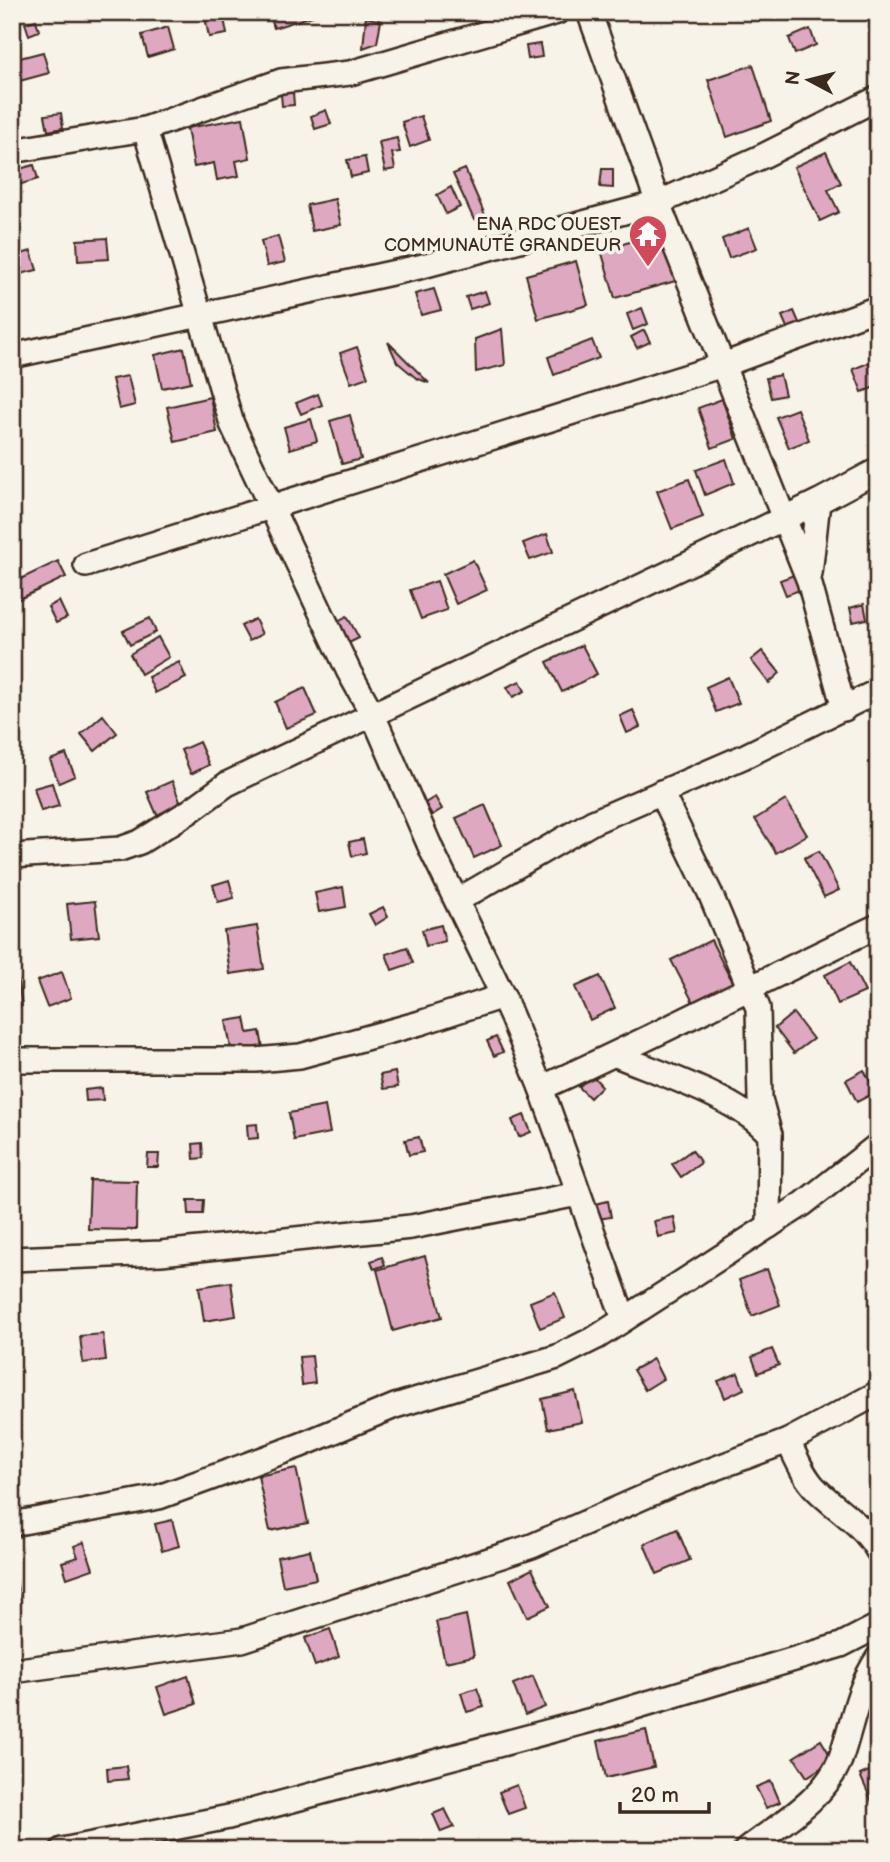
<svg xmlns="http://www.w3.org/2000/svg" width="890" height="1862" font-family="'Balsamiq Sans',sans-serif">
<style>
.building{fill:#dda8c0;stroke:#3b2a1e;stroke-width:2}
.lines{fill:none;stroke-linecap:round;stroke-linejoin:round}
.street-casing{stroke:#3b2a1e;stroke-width:28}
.street{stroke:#f7f3e8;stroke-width:23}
.labels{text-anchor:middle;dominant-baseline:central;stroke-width:7;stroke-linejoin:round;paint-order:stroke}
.poi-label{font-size:18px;fill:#3b2a1e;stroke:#f7f3e8;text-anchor:end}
</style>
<rect width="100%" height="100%" fill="#f7f3e8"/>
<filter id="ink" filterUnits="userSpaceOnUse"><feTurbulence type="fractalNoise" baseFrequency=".0143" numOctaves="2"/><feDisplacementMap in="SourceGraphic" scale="14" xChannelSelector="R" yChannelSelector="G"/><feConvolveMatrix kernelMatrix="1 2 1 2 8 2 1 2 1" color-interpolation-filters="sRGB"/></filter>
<g filter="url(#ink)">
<g class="building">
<polygon points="269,12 325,12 274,28"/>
<polygon points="223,13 227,34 209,37 205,17"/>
<polygon points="366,17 381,21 377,43 363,48"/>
<polygon points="36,20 39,31 29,35 25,23"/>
<polygon points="168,27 174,49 148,57 142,35"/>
<polygon points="810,29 816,45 795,54 789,38"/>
<polygon points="540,44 542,57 528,59 526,46"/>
<polygon points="43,52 49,73 16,82 12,60"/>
<polygon points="753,65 771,121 727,137 708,80"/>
<polygon points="293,92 294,105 282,106 281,94"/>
<polygon points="326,110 331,124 315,129 311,116"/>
<polygon points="61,113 63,128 48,131 45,115"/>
<polygon points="421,116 429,140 410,147 402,122"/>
<polygon points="243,118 250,158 236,161 239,176 217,180 214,163 194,167 187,128"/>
<polygon points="397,138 400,152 392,153 395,169 385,171 379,142"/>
<polygon points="826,152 841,183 828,190 839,212 820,221 794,167"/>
<polygon points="365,157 368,173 351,177 347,160"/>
<polygon points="34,165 38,179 12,187 12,171"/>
<polygon points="465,169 485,215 474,220 453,174"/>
<polygon points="602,169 613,169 613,188 600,187"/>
<polygon points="451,187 460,207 446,214 437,195"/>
<polygon points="335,199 341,225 312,231 307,205"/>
<polygon points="749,228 757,248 729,258 722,239"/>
<polygon points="666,232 679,280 615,298 601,250"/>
<polygon points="278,236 285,262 267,266 261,241"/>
<polygon points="107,238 109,259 78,261 77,240"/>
<polygon points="31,251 37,270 16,275 12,257"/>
<polygon points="576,261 588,305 538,319 526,275"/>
<polygon points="434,289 441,310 421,315 415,294"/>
<polygon points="485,291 489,303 470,309 466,297"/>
<polygon points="642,308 648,324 633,330 627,314"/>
<polygon points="794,311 800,325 788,330 782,316"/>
<polygon points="502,329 505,365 476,372 475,339"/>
<polygon points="644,330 650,342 637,348 631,337"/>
<polygon points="592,340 599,358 554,375 548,357"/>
<polygon points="388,342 429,383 416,378 397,362"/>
<polygon points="357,347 368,377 351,383 340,353"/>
<polygon points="184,348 191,382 162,388 155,355"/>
<polygon points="878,359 878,386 862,392 853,369"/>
<polygon points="780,375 785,395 771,398 766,378"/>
<polygon points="128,376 135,405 119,409 112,379"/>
<polygon points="318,394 322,405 301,414 296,403"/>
<polygon points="210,397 217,432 175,442 167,407"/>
<polygon points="722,399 736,439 712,448 698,408"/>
<polygon points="797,409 809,440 789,448 776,417"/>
<polygon points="350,415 361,459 342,464 330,421"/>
<polygon points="311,419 317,441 290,449 284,427"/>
<polygon points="726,459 734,483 705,495 696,470"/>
<polygon points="689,479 703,517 672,529 657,491"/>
<polygon points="547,534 553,552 530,560 523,543"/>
<polygon points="473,560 487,590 456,604 443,574"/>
<polygon points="58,561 66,577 15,601 12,583"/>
<polygon points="794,575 800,590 786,595 780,580"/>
<polygon points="437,581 447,610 421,619 410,590"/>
<polygon points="59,601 67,618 56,623 48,607"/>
<polygon points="864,604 867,619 853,622 850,608"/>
<polygon points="347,616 359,638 349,643 338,621"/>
<polygon points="150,618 156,632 130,645 123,631"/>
<polygon points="255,619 262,634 249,641 241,626"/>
<polygon points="158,637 169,657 141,674 130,654"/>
<polygon points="582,645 597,674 562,692 547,662"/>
<polygon points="762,651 780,673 769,683 751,660"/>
<polygon points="179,662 186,678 155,693 148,677"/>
<polygon points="728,677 739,703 716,712 706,687"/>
<polygon points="520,681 525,691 513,697 507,687"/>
<polygon points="305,688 317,715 286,728 275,702"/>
<polygon points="633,710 640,727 627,733 620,716"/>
<polygon points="103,715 117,733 95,751 81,734"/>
<polygon points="199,742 209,765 191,774 181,750"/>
<polygon points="66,754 75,776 59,783 50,760"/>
<polygon points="172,781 181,804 157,815 147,792"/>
<polygon points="52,783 59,806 41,811 34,788"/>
<polygon points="435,797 442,809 432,815 425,803"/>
<polygon points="786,800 807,835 776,853 755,819"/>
<polygon points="485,805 502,845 474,858 456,818"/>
<polygon points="363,839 366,853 352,856 349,842"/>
<polygon points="819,851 839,890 824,897 804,858"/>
<polygon points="229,880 234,898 218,902 213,885"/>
<polygon points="343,887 346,907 319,912 315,893"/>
<polygon points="95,901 99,936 71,939 67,904"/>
<polygon points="383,907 388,917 375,925 369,914"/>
<polygon points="441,925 445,941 426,946 422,930"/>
<polygon points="257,926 264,969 230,974 224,931"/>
<polygon points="711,940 734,986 695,1006 671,960"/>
<polygon points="407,947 413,963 392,970 386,954"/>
<polygon points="850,962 865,992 838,1004 825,975"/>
<polygon points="62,972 71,998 47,1007 37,981"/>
<polygon points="12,975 17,975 22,1006 12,1008"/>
<polygon points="600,976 615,1008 590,1020 575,987"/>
<polygon points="793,1013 813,1039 794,1053 775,1028"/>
<polygon points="245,1018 248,1033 260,1031 263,1048 232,1054 226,1021"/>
<polygon points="496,1037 503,1052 494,1056 487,1041"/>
<polygon points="864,1070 876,1092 857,1102 846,1080"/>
<polygon points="395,1072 398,1087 383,1089 380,1075"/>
<polygon points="591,1074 602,1086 590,1098 579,1087"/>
<polygon points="102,1088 103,1100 86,1101 85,1090"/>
<polygon points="325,1106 330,1133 294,1140 289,1113"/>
<polygon points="524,1115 531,1132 519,1137 512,1120"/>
<polygon points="257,1124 258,1138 248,1139 247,1125"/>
<polygon points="419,1137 423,1152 409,1155 405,1140"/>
<polygon points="202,1143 203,1158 194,1159 193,1144"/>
<polygon points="692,1150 701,1163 681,1177 672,1164"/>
<polygon points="148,1154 159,1154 158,1167 147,1167"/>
<polygon points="90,1180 137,1181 136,1230 88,1229"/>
<polygon points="188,1200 204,1200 203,1214 189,1214"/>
<polygon points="608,1201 611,1217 597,1219 595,1204"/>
<polygon points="674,1217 677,1233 658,1237 654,1221"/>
<polygon points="425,1256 442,1317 393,1331 377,1270"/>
<polygon points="382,1257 385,1265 374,1269 371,1261"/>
<polygon points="767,1269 780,1305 752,1316 739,1280"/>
<polygon points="231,1282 236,1316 204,1321 199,1287"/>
<polygon points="555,1292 565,1318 540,1328 530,1302"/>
<polygon points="103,1334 106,1360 83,1363 80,1336"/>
<polygon points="772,1349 779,1365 758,1373 752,1357"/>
<polygon points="312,1356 315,1383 302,1385 299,1357"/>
<polygon points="653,1359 663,1379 645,1390 633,1370"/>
<polygon points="738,1373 744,1389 725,1398 718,1381"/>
<polygon points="575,1391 582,1422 548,1429 542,1399"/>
<polygon points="296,1468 308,1523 270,1531 258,1476"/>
<polygon points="172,1520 179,1546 162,1551 155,1524"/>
<polygon points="677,1529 690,1560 657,1574 644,1544"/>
<polygon points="84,1542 93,1569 67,1578 62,1562 78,1557 74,1546"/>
<polygon points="310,1550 316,1579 283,1586 277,1557"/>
<polygon points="532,1569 550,1606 527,1617 510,1580"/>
<polygon points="15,1570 19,1600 12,1601 12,1571"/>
<polygon points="466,1615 474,1656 445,1662 436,1622"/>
<polygon points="330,1629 339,1657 315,1666 305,1638"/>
<polygon points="188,1676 196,1704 166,1714 157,1687"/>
<polygon points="533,1676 545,1707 525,1715 513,1684"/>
<polygon points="477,1688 484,1707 467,1712 461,1693"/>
<polygon points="646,1730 654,1767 606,1778 598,1741"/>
<polygon points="821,1740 833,1760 807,1777 794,1757"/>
<polygon points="126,1766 128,1779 108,1781 107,1768"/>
<polygon points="878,1767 878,1810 876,1811 860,1775"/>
<polygon points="771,1781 780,1802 766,1808 756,1787"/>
<polygon points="517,1785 525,1808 508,1814 499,1792"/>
<polygon points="445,1809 454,1827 441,1832 433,1814"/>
<polygon points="624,1843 626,1850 603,1850"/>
</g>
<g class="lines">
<g class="street-casing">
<g id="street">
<polyline points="589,12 658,203 809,581 844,709"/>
<polyline points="145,129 232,424 349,672 373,715 432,851 503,996 541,1088 624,1319"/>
<polyline points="12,151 145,129 281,81 350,73 557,12"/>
<polyline points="12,356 419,267 658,203 763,156 878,98"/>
<polyline points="86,565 723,365 878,308"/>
<polyline points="810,574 818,502"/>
<polyline points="661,792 710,893 758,1008 760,1099 770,1135 769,1226"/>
<polyline points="12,856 120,849 140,842 190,811 227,784 818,502 878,470"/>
<polyline points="458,900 593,822 743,757 878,691"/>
<path d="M 616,1055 C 661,1074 739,1098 770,1135"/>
<polyline points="12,1060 256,1060 300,1056 420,1023 503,996"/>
<path d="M 541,1088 C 655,1037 765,979 878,926"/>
<polyline points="12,1259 161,1253 411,1227 578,1194"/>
<path d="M 788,1441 C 796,1457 803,1476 816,1489 C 838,1511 862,1523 878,1551"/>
<polyline points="12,1524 159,1497 301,1445 395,1406 557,1357 597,1337 803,1204 878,1145"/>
<polyline points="12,1671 242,1640 532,1546 671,1485 788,1441 878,1393"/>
<polyline points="62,1850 229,1817 595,1719 841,1645 878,1626"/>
<path d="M 746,1850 C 778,1825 824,1800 840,1760 C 852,1726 857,1688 878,1658"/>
</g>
</g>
<use href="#street" class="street"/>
</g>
</g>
<defs>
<g id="temple-pin" transform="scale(2.0125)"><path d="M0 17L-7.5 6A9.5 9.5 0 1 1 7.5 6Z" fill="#d1495b" stroke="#f7f3e8"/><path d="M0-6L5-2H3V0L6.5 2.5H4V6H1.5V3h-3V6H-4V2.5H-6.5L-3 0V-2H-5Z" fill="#fff"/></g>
</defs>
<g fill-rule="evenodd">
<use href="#temple-pin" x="648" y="234"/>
</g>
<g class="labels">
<g class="poi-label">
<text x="621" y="224">ENA RDC OUEST<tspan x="621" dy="21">COMMUNAUTÉ GRANDEUR</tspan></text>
</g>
</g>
<rect width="890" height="1862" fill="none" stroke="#f7f3e8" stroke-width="42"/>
<rect x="21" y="21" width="848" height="1820" fill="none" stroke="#3b2a1e" stroke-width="2.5" filter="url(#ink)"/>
<g transform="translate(809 80) rotate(277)" stroke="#f7f3e8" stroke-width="5" paint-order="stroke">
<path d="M0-5L12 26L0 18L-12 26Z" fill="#3b2a1e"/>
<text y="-10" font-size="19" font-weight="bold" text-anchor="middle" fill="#3b2a1e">N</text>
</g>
<path d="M620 1802v10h89v-10" fill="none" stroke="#3b2a1e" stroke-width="3.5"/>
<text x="631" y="1802" font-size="21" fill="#3b2a1e" stroke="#f7f3e8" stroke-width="5" paint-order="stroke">20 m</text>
</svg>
